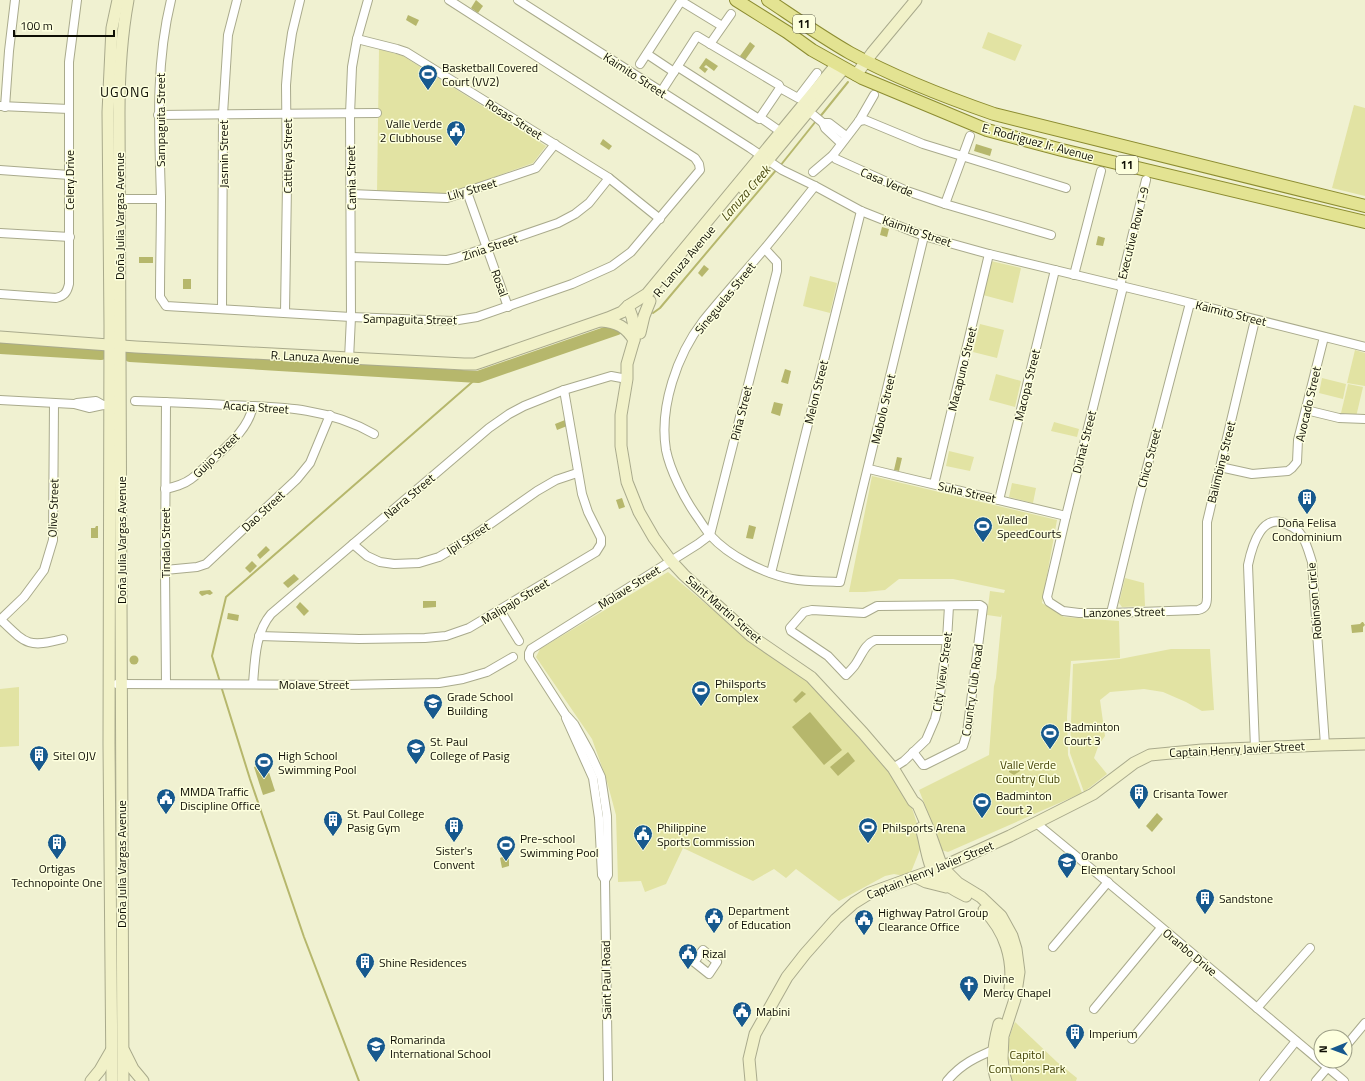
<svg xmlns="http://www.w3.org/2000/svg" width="1365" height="1081" font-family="'Titillium Web',sans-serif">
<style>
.green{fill:#e2e3a3}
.water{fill:#b6b76c}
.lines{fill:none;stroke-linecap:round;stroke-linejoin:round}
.stream{stroke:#b6b76c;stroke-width:2}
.river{stroke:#b6b76c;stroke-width:12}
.street-casing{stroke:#a9aa8c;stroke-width:10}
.secondary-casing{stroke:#a9aa8c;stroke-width:13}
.primary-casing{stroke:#8c8c31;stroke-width:14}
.street{stroke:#fff;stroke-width:8}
.secondary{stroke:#f1f1c8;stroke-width:11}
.primary{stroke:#e3e392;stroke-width:12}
.labels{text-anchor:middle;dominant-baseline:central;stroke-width:3;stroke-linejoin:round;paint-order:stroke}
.shield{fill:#fdffde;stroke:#565645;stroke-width:1}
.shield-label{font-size:11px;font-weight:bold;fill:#0e0e04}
.poi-label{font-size:12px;fill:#0e0e04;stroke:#fdffde;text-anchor:start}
.street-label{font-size:12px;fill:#0e0e04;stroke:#fdffde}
.park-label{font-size:12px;fill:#444407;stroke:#fdffde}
.water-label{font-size:13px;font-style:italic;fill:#4c4c12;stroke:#fdffde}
.quarter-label{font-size:14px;letter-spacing:1px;fill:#0e0e04;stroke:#fdffde}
</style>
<rect width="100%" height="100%" fill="#f0f1d1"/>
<g class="green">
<polygon points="988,32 1022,45 1015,61 982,48"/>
<polygon points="379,49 403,56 546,146 533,163 442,196 377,192"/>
<polygon points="1354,105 1365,108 1365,196 1332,188"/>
<polygon points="991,261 1021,268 1013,303 983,295"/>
<polygon points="810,276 837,283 830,313 803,306"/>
<polygon points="980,324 1004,330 997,358 973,352"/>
<polygon points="1355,350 1365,353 1365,386 1347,383"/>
<polygon points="996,374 1021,381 1015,407 989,400"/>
<polygon points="1322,378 1346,384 1343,399 1319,393"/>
<polygon points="1348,384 1363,387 1356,417 1341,413"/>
<polygon points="1054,422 1079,429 1077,437 1051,431"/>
<polygon points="949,451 974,457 970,471 946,466"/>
<polygon points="872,476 1057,520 1042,603 1064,617 1119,621 1120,658 1071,661 1067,717 1068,755 1082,793 948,852 941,850 938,845 936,833 919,790 989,755 994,686 996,678 1002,614 1001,617 987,615 990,591 1004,593 1005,590 953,579 899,579 885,590 865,592 849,592"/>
<polygon points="1012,483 1036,488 1033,503 1009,497"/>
<polygon points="668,572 752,643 804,676 887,769 904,790 912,808 923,842 909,877 894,874 885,876 839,901 796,869 786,878 774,869 753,881 683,848 666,884 645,892 641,881 618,882 616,815 606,778 592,739 536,657 540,649"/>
<polygon points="1125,578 1144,583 1145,606 1122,607 1119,603"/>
<polygon points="1171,649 1210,649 1214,710 1202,711 1186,702 1163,692 1144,689 1110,692 1100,700 1105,736 1099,744 1094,758 1107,774 1084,792 1070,753 1073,664 1120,659"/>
<polygon points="19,687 19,746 0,747 0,689"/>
<path d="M 1015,1022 L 1057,1062 L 1077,1078 L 1076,1081 L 1010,1081 C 1003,1062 1007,1040 1015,1022 Z"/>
</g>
<g class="water">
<polygon points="476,0 483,6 478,13 471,8"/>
<polygon points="408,15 419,20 416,26 406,20"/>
<polygon points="750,42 755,46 745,60 740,56"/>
<polygon points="706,58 718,66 714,71 706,65 704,67 708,69 705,73 699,68"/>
<polygon points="603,139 612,146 609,150 600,144"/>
<polygon points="976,144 992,149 990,156 974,151"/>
<polygon points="882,227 889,229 887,237 880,235"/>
<polygon points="1098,236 1105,238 1103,246 1096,245"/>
<rect x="139" y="257" width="14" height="6"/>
<polygon points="704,265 709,269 702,277 698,273"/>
<rect x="183" y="279" width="8" height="10"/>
<polygon points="785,369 791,371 788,384 781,382"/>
<polygon points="774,402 783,404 780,416 771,413"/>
<polygon points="565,420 567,426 557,430 555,424"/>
<polygon points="897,457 902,458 899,471 894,470"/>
<polygon points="622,498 625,507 619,509 616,500"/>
<polygon points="749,525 756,527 753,539 746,538"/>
<polygon points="96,526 98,526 98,538 91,538 91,528 95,528"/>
<polygon points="266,546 270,550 260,559 257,555"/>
<polygon points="252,561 257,566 250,573 245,568"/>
<polygon points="294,574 299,579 288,588 283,583"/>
<polygon points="210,590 213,593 210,595 207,594 202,596 199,593 200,591"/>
<polygon points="423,601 436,601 436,607 423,608"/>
<polygon points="300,602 309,611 304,616 296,607"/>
<polygon points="228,613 239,615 238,621 227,619"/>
<polygon points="1362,622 1363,622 1365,625 1363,627 1363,632 1352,633 1351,625 1360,624"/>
<circle cx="134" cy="660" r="4.5"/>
<polygon points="802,691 806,694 796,703 793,700"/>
<polygon points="810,712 842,750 824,765 792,727"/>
<polygon points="848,752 855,761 838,776 830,767"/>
<polygon points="266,763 275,791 263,795 254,767"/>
<polygon points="1014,766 1020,766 1020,771 1014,775 1009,772 1009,767"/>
<polygon points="1157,813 1163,819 1152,832 1146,826"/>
<polygon points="507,855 509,855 509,866 502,868 500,858"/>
</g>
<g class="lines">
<g class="stream">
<polyline points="819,118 848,82"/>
<polyline points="780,166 816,121"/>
<polyline points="653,313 660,308 777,169"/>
<polyline points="220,682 212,656 226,597 478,377"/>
<polyline points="221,686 250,779 304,937 359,1081"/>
</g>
<g class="river">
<polyline points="0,348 101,354"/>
<polyline points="130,356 478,377 617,329"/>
</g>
<g class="street-casing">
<g id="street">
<path d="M 171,0 C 155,65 159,131 161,197 C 161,230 160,264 160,297 L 166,306 L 351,317 L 452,321 L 477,317 L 572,284 L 612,266 L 631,252 L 700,170 L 699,164 L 695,158 L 449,0"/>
<polyline points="518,0 750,148 782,170 815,186 861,211 924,236 989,254 1171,298 1365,347"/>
<polyline points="357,39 397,49 406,52 609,178 660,219"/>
<polyline points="710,44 731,14"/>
<polyline points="647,54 674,72"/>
<polyline points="640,64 681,1 722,26"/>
<polyline points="780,88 798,98 817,73"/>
<polyline points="661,92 697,36 779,85 780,88 759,119 678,67"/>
<polyline points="0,106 69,109"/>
<polyline points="5,107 9,51 15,0"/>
<polyline points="805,108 823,123 825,128 841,143"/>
<polyline points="158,115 377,113"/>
<polyline points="761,118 781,132"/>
<polyline points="859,121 865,120 923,144 1066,188"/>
<polyline points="823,123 829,123 846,136"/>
<polyline points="833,155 836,159 907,191 945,204 1051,235"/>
<polyline points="0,170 69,175"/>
<polyline points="813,172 833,155 859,121 874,95"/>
<path d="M 815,186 C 795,211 775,237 754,261 C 737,281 719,301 703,321 C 677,355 659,407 666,450 C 670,470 684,498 696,515 C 701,522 705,529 710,535 C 729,556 764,574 792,579 C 808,582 824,581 840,582 L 924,236"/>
<polyline points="467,192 508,307"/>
<polyline points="351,194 447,198 536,168 555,144"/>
<polyline points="115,199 161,199"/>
<polyline points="945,204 970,136"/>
<polyline points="0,233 70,237"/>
<polyline points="351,257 447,260 456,258 558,223 575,214 589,203 609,178"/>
<polyline points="1074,275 1101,171"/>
<polyline points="1120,286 1146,180"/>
<path d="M 1123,287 L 1066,516 L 1047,597 L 1049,602 L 1063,611 L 1079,613 L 1111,613 L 1198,610 C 1206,608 1207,604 1207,597 L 1207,522 L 1255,320"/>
<path d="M 0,294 L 56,298 C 64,296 67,293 69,284 L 69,62 L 77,0"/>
<polyline points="222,309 223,114 228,35 237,0"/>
<polyline points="285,313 287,185 286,85 288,61 292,33 300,0"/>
<polyline points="349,359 351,317 350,114 352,67 357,39 368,0"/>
<polyline points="0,400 74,404 89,408 103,405 114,405"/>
<path d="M 135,401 C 165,402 195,403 226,405 C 279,407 327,407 374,434"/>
<polyline points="166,402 165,570 166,684"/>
<polyline points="77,403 96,401 103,405"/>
<polyline points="1306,410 1339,418 1365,419"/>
<polyline points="1220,467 1252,474 1288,471 1292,468 1297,462 1298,440 1324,337"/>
<polyline points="869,469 1066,516"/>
<polyline points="934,484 989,254"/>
<path d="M 165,489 C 174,487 183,485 191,479 C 198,474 204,468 210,462 C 227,446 248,430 253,406"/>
<polyline points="999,500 1055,270"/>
<polyline points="353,544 367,556 380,562 394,564 419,563 439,557 469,539 537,491 556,480 577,473"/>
<polyline points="165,570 197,567 206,564 297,479 310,463 330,415"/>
<polyline points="771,573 861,211"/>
<polyline points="500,610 519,641"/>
<polyline points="1111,613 1139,498 1190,303"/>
<polyline points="0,620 24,597 44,570 53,540 54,403"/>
<path d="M 1,620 C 26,644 28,648 63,639"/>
<polyline points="259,636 359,639 425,638 446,636 469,628 596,552 601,544 601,538 588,512 582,494 564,390"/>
<polyline points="117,684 346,685 439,683 463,679 487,672 513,657"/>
<path d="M 253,684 C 255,660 255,633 271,614 L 489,428 L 509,414 L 524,406 L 564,390 L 611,376 L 627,379"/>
<polyline points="566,718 593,778 599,818 602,875 605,880"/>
<path d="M 1255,748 L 1248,565 C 1252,546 1262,510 1288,525 C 1293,527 1299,531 1302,536 C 1307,544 1309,553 1312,562 L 1325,745"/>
<path d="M 913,752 L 923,765 L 925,765 L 963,746 L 967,733 L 983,607 L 980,605 L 877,606 L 864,613 L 812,610 L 804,612 L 790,628 L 791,631 L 828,656 L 846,675 C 849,672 852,669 855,665 C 862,655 864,645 875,640 L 947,640"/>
<polyline points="893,768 904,761 926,740 935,719 939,702 947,640 949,606"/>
<path d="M 1036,823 C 1140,908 1241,995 1344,1081"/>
<polyline points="1053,947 1108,882"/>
<polygon points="703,950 717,962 709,974 694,962"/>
<polyline points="1257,1008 1310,948"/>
<polyline points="1094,1009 1161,928"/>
<polyline points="1132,1039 1198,960"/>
<polyline points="1345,1047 1365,1023"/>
<polyline points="608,1081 605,880 608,875 607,816 601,777 590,753 574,724 565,714 529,658 529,653 531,649 698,544 710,535 777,271 777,262 765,249"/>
<path d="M 947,1081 C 962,1063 977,1057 998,1048"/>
<polyline points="1264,1081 1296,1041"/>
<polyline points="1316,1081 1333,1061"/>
</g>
</g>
<g class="secondary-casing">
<g id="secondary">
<polyline points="856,75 872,53 916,0"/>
<polyline points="744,189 844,68"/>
<polyline points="628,306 632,317 635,331 634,340 627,364 627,379 621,415 621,446 627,482 639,512 654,538 671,561 684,575 751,636 811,677 863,733 893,768 913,801 918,805 928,828 942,867 958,883 981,897 1001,916 1012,936 1016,949 1019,972 1015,999 1003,1036 1002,1059 1004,1074 1006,1081"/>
<path d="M 601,321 C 617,322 626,327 634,340"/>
<polyline points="640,333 644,316 650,301"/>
<polyline points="0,337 136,347 464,364 475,364 484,361 608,318 622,312 628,306 647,294 837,64"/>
<path d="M 921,828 C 926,842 927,868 939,879 C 946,886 956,891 966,896"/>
<polyline points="916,877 926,882 946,887"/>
<path d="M 984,910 C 1005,931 1014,959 1010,989"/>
<polyline points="124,1051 133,1069 143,1081"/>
<polyline points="91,1081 100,1070 111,1051"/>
<polyline points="112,1081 109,744 110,325 108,112 112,28 118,0"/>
<path d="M 123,1081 L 119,113 C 119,74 121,38 128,0"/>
<polyline points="751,1081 749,1059 755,1034 787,977 805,954 836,919 854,903 870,893 942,867 1010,836 1093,794 1134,763 1150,755 1202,750 1325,745 1365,744"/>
<path d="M 997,1081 C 990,1063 994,1042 999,1024"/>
</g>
</g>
<g class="primary-casing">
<g id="primary">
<polyline points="736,0 787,32 812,50 862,78 987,130 1062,150 1365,222"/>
<path d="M 768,0 C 795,18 822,37 850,53 C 896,78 945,97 994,114 L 1365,206"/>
</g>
</g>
<use href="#street" class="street"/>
<use href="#secondary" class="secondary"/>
<use href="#primary" class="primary"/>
</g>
<defs>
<g id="stadium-pin" transform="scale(1)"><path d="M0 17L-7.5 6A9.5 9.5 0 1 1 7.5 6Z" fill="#17598e" stroke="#fdffde"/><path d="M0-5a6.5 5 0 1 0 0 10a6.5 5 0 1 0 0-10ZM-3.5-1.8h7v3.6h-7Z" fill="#fff"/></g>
<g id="civic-pin" transform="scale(1)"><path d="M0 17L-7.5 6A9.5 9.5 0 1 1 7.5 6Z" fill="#17598e" stroke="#fdffde"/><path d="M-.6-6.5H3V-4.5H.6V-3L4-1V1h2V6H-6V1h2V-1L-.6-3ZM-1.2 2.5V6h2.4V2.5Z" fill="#fff"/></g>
<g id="building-pin" transform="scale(1)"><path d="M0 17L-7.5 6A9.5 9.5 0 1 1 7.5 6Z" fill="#17598e" stroke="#fdffde"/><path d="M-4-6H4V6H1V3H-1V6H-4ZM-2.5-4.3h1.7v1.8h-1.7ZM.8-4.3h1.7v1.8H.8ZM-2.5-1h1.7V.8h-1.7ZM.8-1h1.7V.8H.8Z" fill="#fff"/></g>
<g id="school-pin" transform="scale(1)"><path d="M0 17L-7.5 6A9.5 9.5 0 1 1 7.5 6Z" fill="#17598e" stroke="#fdffde"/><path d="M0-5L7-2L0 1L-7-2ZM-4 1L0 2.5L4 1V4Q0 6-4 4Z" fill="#fff"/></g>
<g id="university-pin" transform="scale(1)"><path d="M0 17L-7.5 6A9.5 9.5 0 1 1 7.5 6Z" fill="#17598e" stroke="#fdffde"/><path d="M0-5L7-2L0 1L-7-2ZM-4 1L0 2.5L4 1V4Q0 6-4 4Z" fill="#fff"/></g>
<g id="church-pin" transform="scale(1)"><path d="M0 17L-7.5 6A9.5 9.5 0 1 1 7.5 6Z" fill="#17598e" stroke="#fdffde"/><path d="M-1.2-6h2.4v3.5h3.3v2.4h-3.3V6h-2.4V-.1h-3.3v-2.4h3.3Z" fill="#fff"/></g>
</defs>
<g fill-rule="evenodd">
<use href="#stadium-pin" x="428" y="74"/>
<use href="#civic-pin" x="456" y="130"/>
<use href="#building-pin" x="1307" y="498"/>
<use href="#stadium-pin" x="983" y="526"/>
<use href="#stadium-pin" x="701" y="690"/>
<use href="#school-pin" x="433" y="703"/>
<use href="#stadium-pin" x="1050" y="733"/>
<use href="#university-pin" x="416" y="748"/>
<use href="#building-pin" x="39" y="755"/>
<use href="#stadium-pin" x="264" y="762"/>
<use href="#building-pin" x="1139" y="793"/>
<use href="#civic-pin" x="166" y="798"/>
<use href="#stadium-pin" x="982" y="802"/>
<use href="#building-pin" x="333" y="820"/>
<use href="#building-pin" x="454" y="826"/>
<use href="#stadium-pin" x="868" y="827"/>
<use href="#civic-pin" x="643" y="834"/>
<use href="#building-pin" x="57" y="843"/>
<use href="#stadium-pin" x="506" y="845"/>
<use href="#school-pin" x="1067" y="862"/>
<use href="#building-pin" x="1205" y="898"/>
<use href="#civic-pin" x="714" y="917"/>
<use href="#civic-pin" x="864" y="919"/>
<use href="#civic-pin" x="688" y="953"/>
<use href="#building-pin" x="365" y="962"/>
<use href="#church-pin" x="969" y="985"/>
<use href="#civic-pin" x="742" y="1011"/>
<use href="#building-pin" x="1075" y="1033"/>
<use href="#school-pin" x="376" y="1046"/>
</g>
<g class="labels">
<g class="shield">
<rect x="793" y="15" width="22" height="18" rx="3"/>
<rect x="1116" y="156" width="22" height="18" rx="3"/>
</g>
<g class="shield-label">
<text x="804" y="24">11</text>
<text x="1127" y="165">11</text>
</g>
<g class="poi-label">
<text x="442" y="67">Basketball Covered<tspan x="442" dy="14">Court (VV2)</tspan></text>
<text x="442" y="123" text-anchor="end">Valle Verde<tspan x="442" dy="14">2 Clubhouse</tspan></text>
<text x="997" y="519">Valled<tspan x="997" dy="14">SpeedCourts</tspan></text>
<text x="1307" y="522" text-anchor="middle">Doña Felisa<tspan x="1307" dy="14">Condominium</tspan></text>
<text x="715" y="683">Philsports<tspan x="715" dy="14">Complex</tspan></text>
<text x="447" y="696">Grade School<tspan x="447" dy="14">Building</tspan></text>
<text x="1064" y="726">Badminton<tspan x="1064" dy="14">Court 3</tspan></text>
<text x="430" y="741">St. Paul<tspan x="430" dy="14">College of Pasig</tspan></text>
<text x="53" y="755">Sitel OJV</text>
<text x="278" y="755">High School<tspan x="278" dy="14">Swimming Pool</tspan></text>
<text x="180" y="791">MMDA Traffic<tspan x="180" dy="14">Discipline Office</tspan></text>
<text x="1153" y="793">Crisanta Tower</text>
<text x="996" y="795">Badminton<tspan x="996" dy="14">Court 2</tspan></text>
<text x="347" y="813">St. Paul College<tspan x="347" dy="14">Pasig Gym</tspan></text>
<text x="657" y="827">Philippine<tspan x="657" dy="14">Sports Commission</tspan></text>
<text x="882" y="827">Philsports Arena</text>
<text x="520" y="838">Pre-school<tspan x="520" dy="14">Swimming Pool</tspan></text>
<text x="454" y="850" text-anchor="middle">Sister's<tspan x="454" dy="14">Convent</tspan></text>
<text x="1081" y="855">Oranbo<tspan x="1081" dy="14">Elementary School</tspan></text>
<text x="57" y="868" text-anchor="middle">Ortigas<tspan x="57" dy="14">Technopointe One</tspan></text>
<text x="1219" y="898">Sandstone</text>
<text x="728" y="910">Department<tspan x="728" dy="14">of Education</tspan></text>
<text x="878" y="912">Highway Patrol Group<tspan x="878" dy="14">Clearance Office</tspan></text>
<text x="702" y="953">Rizal</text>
<text x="379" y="962">Shine Residences</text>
<text x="983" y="978">Divine<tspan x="983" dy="14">Mercy Chapel</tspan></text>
<text x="756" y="1011">Mabini</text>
<text x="1089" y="1033">Imperium</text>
<text x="390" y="1039">Romarinda<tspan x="390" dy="14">International School</tspan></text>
</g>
<g class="street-label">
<text transform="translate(635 75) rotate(33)">Kaimito Street</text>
<text transform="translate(514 119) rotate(32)">Rosas Street</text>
<text transform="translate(160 120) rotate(-90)">Sampaguita Street</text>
<text transform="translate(1038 142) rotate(15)">E. Rodriguez Jr. Avenue</text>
<text transform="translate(223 154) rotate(-90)">Jasmin Street</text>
<text transform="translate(287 156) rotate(-90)">Cattleya Street</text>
<text transform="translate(351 178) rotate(-91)">Camia Street</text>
<text transform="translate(69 180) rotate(-90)">Celery Drive</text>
<text transform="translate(887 182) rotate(23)">Casa Verde</text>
<text transform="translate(472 189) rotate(-16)">Lily Street</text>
<text transform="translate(119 216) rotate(-90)">Doña Julia Vargas Avenue</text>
<text transform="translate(917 231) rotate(19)">Kaimito Street</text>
<text transform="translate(1133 233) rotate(-76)">Executive Row 1-9</text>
<text transform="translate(490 247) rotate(-19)">Zinia Street</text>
<text transform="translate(684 261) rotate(-50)">R. Lanuza Avenue</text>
<text transform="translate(500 283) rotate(70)">Rosal</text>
<text transform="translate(725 298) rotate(-51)">Sineguelas Street</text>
<text transform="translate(1231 313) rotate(14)">Kaimito Street</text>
<text transform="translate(410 319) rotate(1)">Sampaguita Street</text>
<text transform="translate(315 357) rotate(3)">R. Lanuza Avenue</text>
<text transform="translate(962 369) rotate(-76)">Macapuno Street</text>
<text transform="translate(1027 385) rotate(-76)">Macopa Street</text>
<text transform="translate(816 392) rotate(-76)">Melon Street</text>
<text transform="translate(1308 404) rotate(-77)">Avocado Street</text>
<text transform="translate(256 407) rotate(4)">Acacia Street</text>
<text transform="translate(883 409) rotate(-77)">Mabolo Street</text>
<text transform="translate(741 413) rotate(-76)">Piña Street</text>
<text transform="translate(1084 442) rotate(-76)">Duhat Street</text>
<text transform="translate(216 455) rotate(-44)">Guijo Street</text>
<text transform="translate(1149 458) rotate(-75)">Chico Street</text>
<text transform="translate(1221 462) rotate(-76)">Balimbing Street</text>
<text transform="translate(967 492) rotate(13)">Suha Street</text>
<text transform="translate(409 496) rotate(-40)">Narra Street</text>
<text transform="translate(53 508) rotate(-88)">Olive Street</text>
<text transform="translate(263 511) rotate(-43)">Dao Street</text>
<text transform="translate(468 538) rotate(-33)">Ipil Street</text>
<text transform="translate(121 540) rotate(-90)">Doña Julia Vargas Avenue</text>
<text transform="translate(165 543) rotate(-90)">Tindalo Street</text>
<text transform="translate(629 587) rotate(-32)">Molave Street</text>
<text transform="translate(515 601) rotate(-31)">Malipajo Street</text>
<text transform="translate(1314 601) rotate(-95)">Robinson Circle</text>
<text transform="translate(724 609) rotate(41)">Saint Martin Street</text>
<text transform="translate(1124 612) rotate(-1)">Lanzones Street</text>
<text transform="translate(942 672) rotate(-82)">City View Street</text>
<text x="314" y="684">Molave Street</text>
<text transform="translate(972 690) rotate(-82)">Country Club Road</text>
<text transform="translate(1237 749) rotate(-3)">Captain Henry Javier Street</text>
<text transform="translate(121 864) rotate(-90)">Doña Julia Vargas Avenue</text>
<text transform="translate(930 870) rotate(-22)">Captain Henry Javier Street</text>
<text transform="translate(1190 952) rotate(40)">Oranbo Drive</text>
<text transform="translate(606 980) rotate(-91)">Saint Paul Road</text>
</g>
<g class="park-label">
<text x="1028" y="764">Valle Verde<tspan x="1028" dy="14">Country Club</tspan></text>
<text x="1027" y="1054">Capitol<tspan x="1027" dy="14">Commons Park</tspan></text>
</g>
<g class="water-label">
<text transform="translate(745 193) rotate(-49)">Lanuza Creek</text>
</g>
<g class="quarter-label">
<text x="125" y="91">UGONG</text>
</g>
</g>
<g transform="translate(1333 1049) rotate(269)"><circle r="19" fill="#fdffde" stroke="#9d9f87"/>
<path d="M0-3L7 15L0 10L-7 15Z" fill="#17598e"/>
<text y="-6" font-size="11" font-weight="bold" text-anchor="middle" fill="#0e0e04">N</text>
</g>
<path d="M14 30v6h100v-6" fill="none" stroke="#0e0e04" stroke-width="2"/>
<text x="20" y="30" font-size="12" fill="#0e0e04" stroke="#fdffde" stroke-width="3" paint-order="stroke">100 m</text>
</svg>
